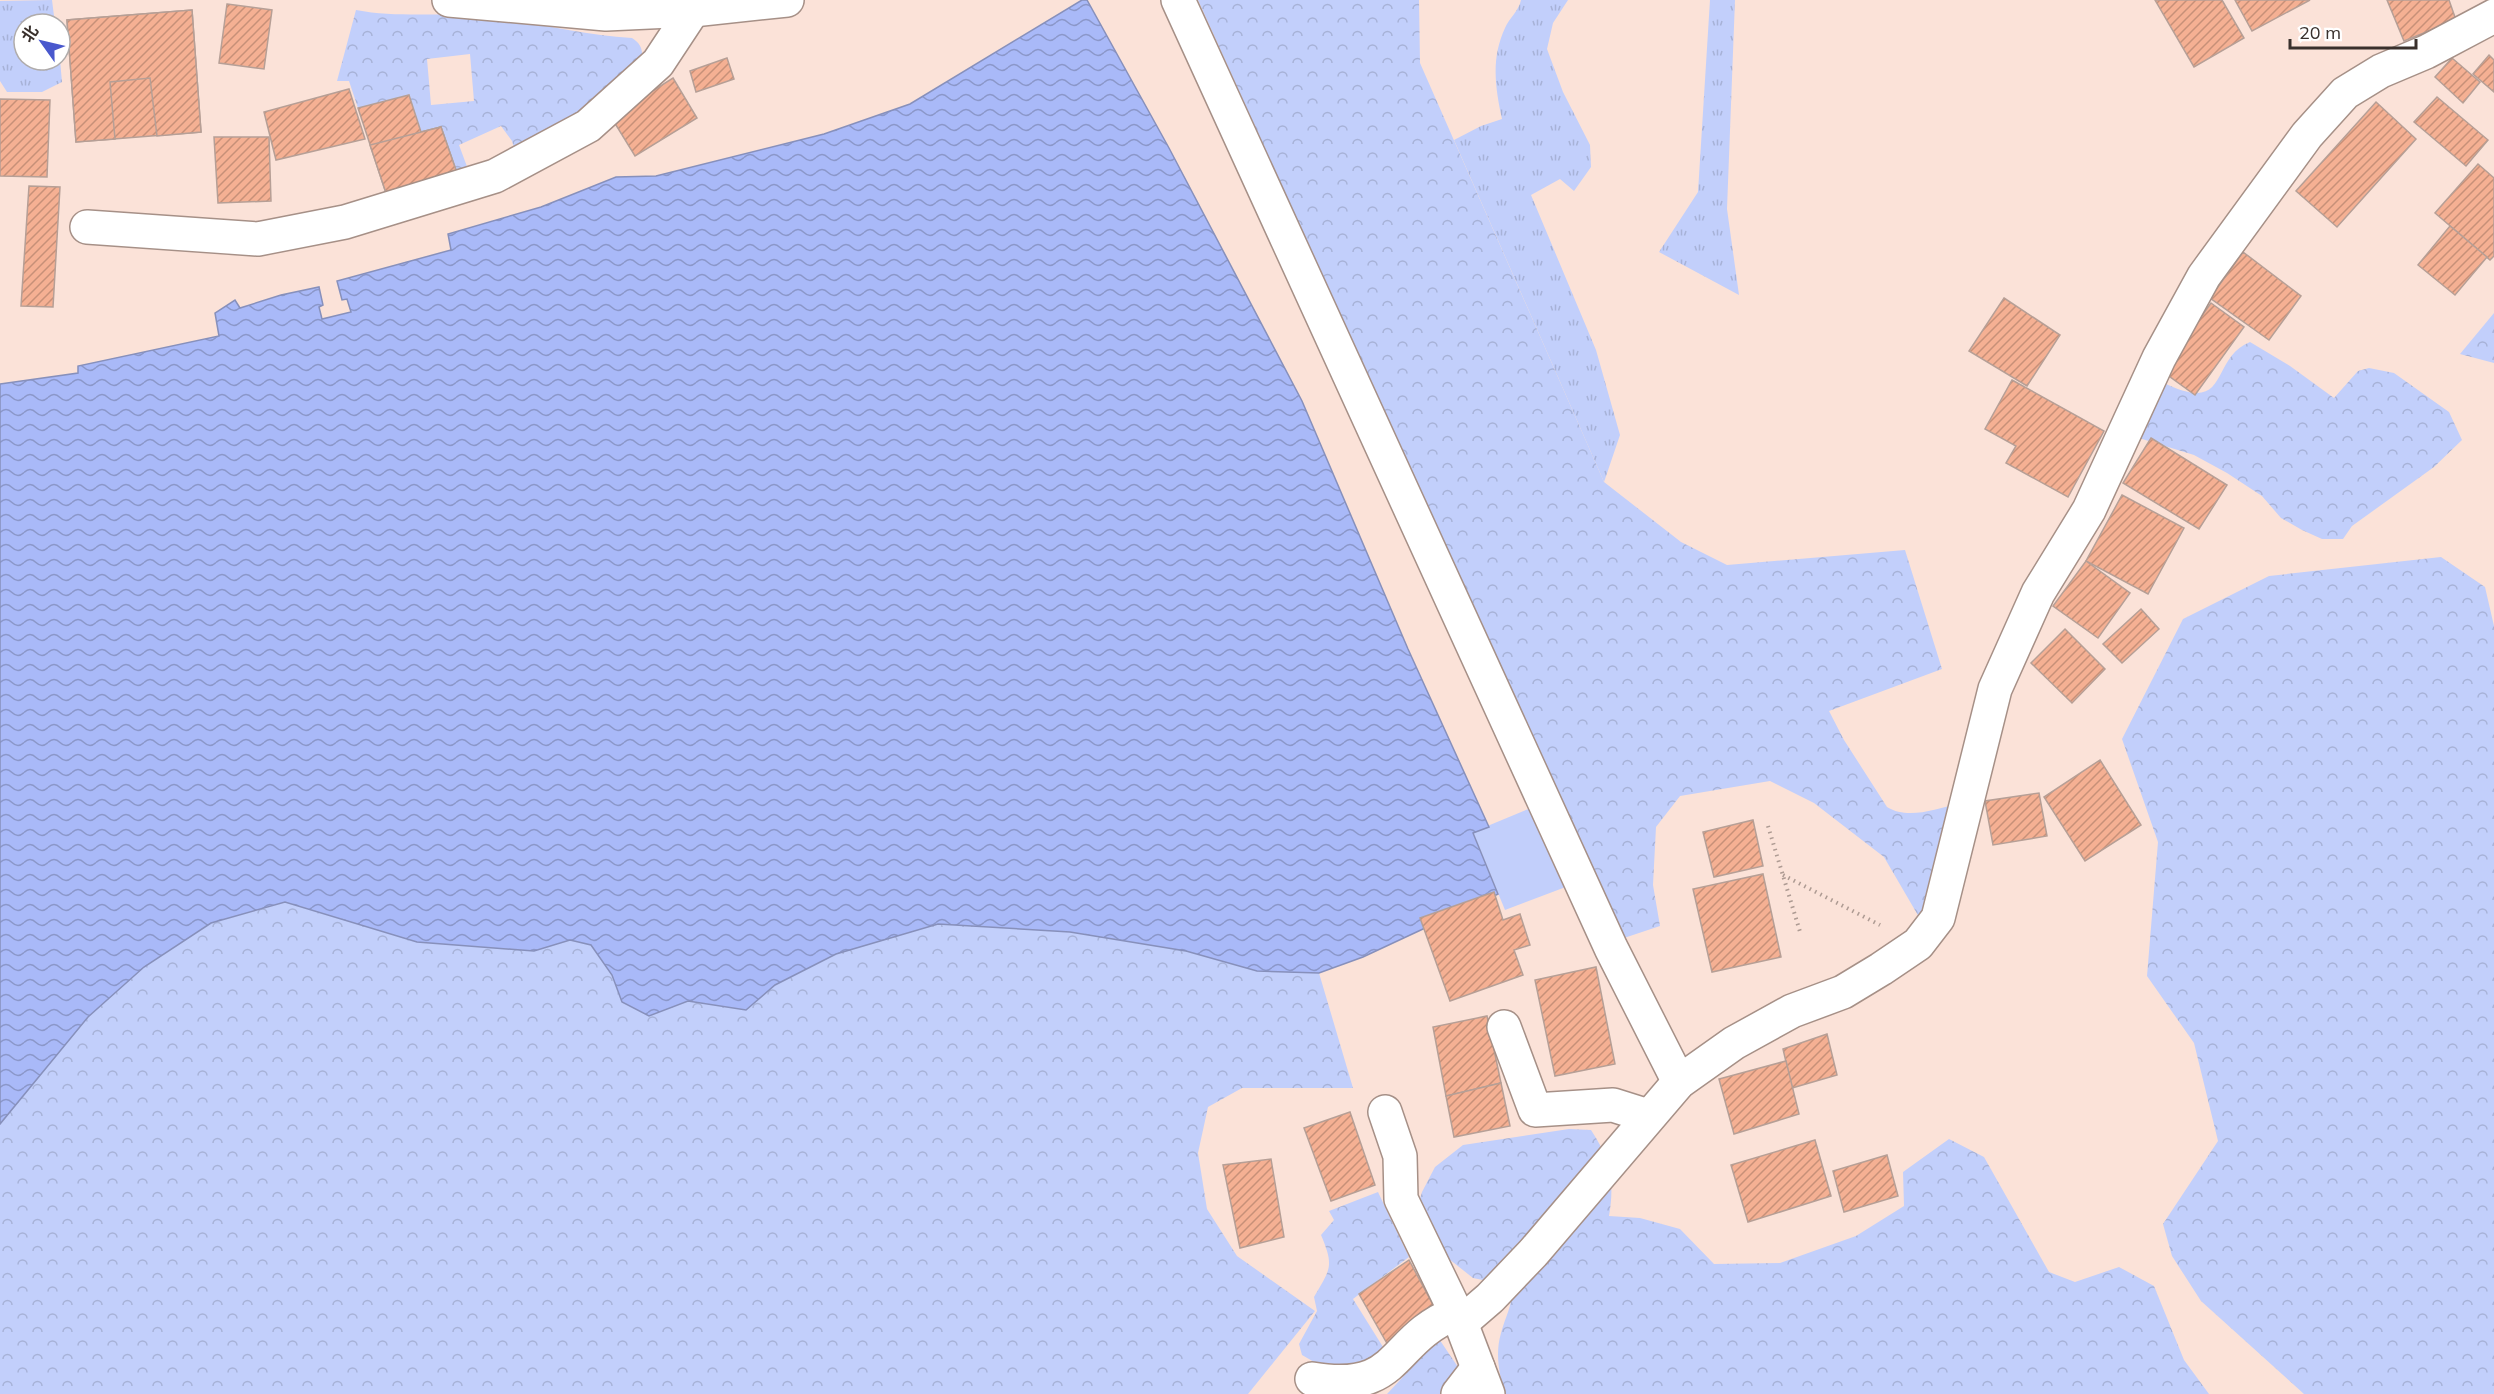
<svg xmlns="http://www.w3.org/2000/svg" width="2494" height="1394" font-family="Mulish,'Noto Sans SC',sans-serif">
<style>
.grass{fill:url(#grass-tufts)}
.forest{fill:url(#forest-crowns);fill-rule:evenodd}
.garden{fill:#c2cffb}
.water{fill:url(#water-waves);stroke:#8790bb;stroke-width:1.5}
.building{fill:url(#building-hatch);stroke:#b69f96;stroke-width:1.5}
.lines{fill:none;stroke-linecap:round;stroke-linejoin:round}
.minor-casing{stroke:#a69087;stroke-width:36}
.path{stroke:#ae9b93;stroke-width:4;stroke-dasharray:1.5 4.5;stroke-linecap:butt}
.minor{stroke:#fff;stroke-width:33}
</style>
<defs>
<pattern id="grass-tufts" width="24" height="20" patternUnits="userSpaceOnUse" patternTransform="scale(1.5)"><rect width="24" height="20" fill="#c2cffb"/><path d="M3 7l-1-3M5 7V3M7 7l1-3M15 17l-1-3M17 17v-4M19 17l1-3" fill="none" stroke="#a7b2d7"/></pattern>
<pattern id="forest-crowns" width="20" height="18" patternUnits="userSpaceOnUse" patternTransform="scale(1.5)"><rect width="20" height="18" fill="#c2cffb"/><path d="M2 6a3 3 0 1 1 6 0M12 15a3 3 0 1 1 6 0" fill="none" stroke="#a7b2d7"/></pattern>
<pattern id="water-waves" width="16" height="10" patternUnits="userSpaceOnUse" patternTransform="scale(1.5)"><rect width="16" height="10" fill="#a9b9f8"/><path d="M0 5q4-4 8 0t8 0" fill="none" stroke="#8b97c9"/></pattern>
<pattern id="building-hatch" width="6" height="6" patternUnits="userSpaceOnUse" patternTransform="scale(1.5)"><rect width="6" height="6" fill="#f5b093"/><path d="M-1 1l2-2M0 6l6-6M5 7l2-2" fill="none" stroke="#c79078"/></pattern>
</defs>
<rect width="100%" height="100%" fill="#fbe2d8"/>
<g class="grass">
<polygon points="52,0 55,24 24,24 24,60 60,60 62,82 42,92 7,92 0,81 0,1"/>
<path d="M 1521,0 L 1568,0 L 1553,23 L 1547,49 L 1563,92 L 1590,145 L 1591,167 L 1574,191 L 1560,179 L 1531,195 L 1596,350 L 1620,435 L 1604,482 L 1454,140 L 1481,126 L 1502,119 C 1495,87 1491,58 1505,28 C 1509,18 1519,11 1521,0 Z"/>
<polygon points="1710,0 1735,0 1727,209 1739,295 1659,252 1698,192"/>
</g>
<g class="forest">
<path d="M 1198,0 L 1419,0 L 1420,63 L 1604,482 L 1681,542 L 1727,565 L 1905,550 L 1942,669 L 1829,711 L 1844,740 L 1887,807 C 1908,820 1935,809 1958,804 L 1935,899 L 1919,917 L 1884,857 L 1814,803 L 1770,781 L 1680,796 L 1656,827 L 1653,885 L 1660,926 L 1621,939 Z"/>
<path d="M 356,10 C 397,18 439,12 481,16 C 532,21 581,35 632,38 C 647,47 643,61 634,73 L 545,142 L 498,166 L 458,178 L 441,128 L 421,132 L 409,95 L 358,108 L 349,81 L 337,81 ZM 470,54 L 474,101 L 431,105 L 427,59 ZM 501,126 L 512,141 L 515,151 L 469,172 L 459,145 Z"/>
<polygon points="2494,313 2494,363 2460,354"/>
<path d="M 2250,342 L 2290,366 L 2334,398 L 2358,371 L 2369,368 L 2394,373 L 2449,412 L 2462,440 L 2434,467 L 2352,526 L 2343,539 L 2322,539 L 2302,530 L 2281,518 L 2262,496 L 2227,473 L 2194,455 L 2139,438 L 2162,382 C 2232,417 2208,359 2250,342 Z"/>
<polygon points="2441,557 2485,587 2494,626 2494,1394 2304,1394 2201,1301 2172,1256 2163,1224 2218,1141 2194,1043 2147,976 2158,842 2122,739 2183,619 2269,576"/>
<polygon points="286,902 417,942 534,951 570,940 592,945 612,975 622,1002 649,1016 688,1001 746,1010 775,985 836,954 938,924 1070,932 1186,951 1257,971 1319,973 1353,1088 1242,1088 1208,1107 1198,1153 1207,1209 1237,1256 1315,1311 1248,1394 0,1394 0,1124 88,1017 144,967 211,923"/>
<path d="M 1569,1129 L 1591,1130 C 1610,1158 1615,1182 1609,1216 L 1640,1218 L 1680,1229 L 1714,1264 L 1780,1263 L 1856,1236 L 1904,1206 L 1903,1172 L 1949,1139 L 1984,1157 L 2049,1272 L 2075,1282 L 2119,1267 L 2154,1286 L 2184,1360 L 2209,1394 L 1505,1394 C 1499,1373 1495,1354 1501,1333 C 1506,1315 1513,1305 1512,1286 L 1473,1278 L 1425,1240 L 1413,1222 L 1422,1192 L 1435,1167 L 1463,1145 Z"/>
<path d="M 1378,1192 L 1409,1257 L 1353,1299 L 1388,1355 L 1385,1367 L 1321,1366 L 1302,1355 L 1299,1344 L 1317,1311 L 1314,1297 C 1331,1268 1334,1266 1321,1235 L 1334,1220 L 1329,1211 Z"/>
<polygon points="1433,1330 1460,1370 1441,1394 1387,1394 1414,1365 1417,1350"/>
</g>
<polygon class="garden" points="1538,805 1571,885 1505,910 1473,832"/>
<polygon class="water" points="1082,0 1087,0 1169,148 1302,401 1408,649 1489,827 1473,833 1498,894 1363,957 1319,973 1257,971 1186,951 1070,932 938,924 836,954 775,985 746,1010 688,1001 649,1016 622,1002 612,975 591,945 570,940 534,951 417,942 285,902 211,923 144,967 88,1017 0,1124 0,384 78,373 78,366 219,336 215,313 235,300 240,308 281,295 319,287 323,305 319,307 322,319 351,312 347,299 342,300 337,281 451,250 448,234 541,207 616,177 656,176 824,134 910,104"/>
<g class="building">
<polygon points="2155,0 2222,0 2244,38 2194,67"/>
<polygon points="2235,0 2310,0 2252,31"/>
<polygon points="2387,0 2449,0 2456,20 2404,41"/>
<polygon points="227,4 272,10 264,69 219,63"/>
<polygon points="192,10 201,132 76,142 67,20"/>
<polygon points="192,10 201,132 157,136 150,78 110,82 115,139 76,142 67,20"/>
<polygon points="2489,55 2494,60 2494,92 2473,74"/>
<polygon points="727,58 734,79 696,92 690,71"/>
<polygon points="2452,58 2480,82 2463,103 2435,77"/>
<polygon points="673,78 697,118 635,156 611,117"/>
<polygon points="349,89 365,139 276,160 264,112"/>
<polygon points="409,95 421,132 441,127 457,173 386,193 358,108"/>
<polygon points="2437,97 2488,140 2466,166 2414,122"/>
<polygon points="0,99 50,100 47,177 0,176"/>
<polygon points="2376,102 2416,139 2337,227 2296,191"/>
<polygon points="441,127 457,173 386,193 370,145"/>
<polygon points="214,137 269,137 271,201 218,203"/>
<polygon points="2478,164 2494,178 2494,256 2490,260 2435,213"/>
<polygon points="29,186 60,187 53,307 21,306"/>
<polygon points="2450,226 2487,257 2455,295 2418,265"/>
<polygon points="2243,252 2301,296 2269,340 2210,298"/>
<polygon points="2004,298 2060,335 2027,386 1969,351"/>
<polygon points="2211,303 2244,327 2195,395 2162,371"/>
<polygon points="2012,380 2104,431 2068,497 2006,463 2016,446 1985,429"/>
<polygon points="2151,438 2227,485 2199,529 2123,483"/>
<polygon points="2122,495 2184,528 2148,594 2086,561"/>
<polygon points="2086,561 2130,593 2098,638 2053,606"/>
<polygon points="2141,609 2159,629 2122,663 2103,644"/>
<polygon points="2065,629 2105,669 2072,703 2031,663"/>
<polygon points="2100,760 2141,825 2085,861 2044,797"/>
<polygon points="2039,793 2047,836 1993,845 1985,801"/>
<polygon points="1753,820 1763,866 1714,877 1703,832"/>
<polygon points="1763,874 1781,957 1712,972 1693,889"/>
<polygon points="1494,892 1503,920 1520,914 1530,945 1514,950 1523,975 1450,1001 1420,918"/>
<polygon points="1596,967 1615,1064 1555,1076 1535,980"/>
<polygon points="1487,1016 1501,1083 1446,1096 1433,1027"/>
<polygon points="1827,1034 1837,1075 1792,1088 1783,1049"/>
<polygon points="1786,1061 1799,1114 1734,1134 1719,1079"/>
<polygon points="1501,1083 1510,1126 1454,1137 1446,1096"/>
<polygon points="1350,1112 1375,1185 1331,1201 1304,1128"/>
<polygon points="1815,1140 1831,1196 1748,1222 1731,1165"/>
<polygon points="1887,1155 1898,1196 1844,1212 1833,1171"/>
<polygon points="1271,1159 1284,1237 1240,1248 1223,1165"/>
<polygon points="1409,1260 1438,1314 1389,1347 1359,1294"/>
</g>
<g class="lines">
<g class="minor-casing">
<g id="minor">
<polyline points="449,0 606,14 693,10 787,0"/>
<polyline points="1178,0 1611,948 1679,1082"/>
<polyline points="87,227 258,239 345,222 495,176 588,126 658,63 693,10 691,0"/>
<polyline points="1504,1027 1535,1110 1613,1105 1648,1116"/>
<polyline points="1385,1112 1400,1156 1401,1199 1461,1323 1488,1394"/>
<path d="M 1312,1379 C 1403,1394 1388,1340 1456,1313 L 1461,1323 L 1490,1298 L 1533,1253 L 1679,1082 L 1734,1043 L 1792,1011 L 1843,992 L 1881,969 L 1918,944 L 1938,918 L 1995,689 L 2038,593 L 2089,510 L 2159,358 L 2204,276 L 2307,135 L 2345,93 L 2381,71 L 2426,52 L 2494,16"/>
<polyline points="1458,1394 1478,1368"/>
</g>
</g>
<g class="path">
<polyline points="1768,826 1801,935"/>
<polyline points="1783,875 1880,925"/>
</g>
<use href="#minor" class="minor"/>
</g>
<g transform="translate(42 42) rotate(304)"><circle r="28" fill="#ffffff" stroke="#b0acab" stroke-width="1.5"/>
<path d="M0-4.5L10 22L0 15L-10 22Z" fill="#4958cd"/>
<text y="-9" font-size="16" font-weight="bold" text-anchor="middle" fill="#39302c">北</text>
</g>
<path d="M2290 39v9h126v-9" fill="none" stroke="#39302c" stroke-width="3"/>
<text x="2299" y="39" font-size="18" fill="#39302c" stroke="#ffffff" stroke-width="4.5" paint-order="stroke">20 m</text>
</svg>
